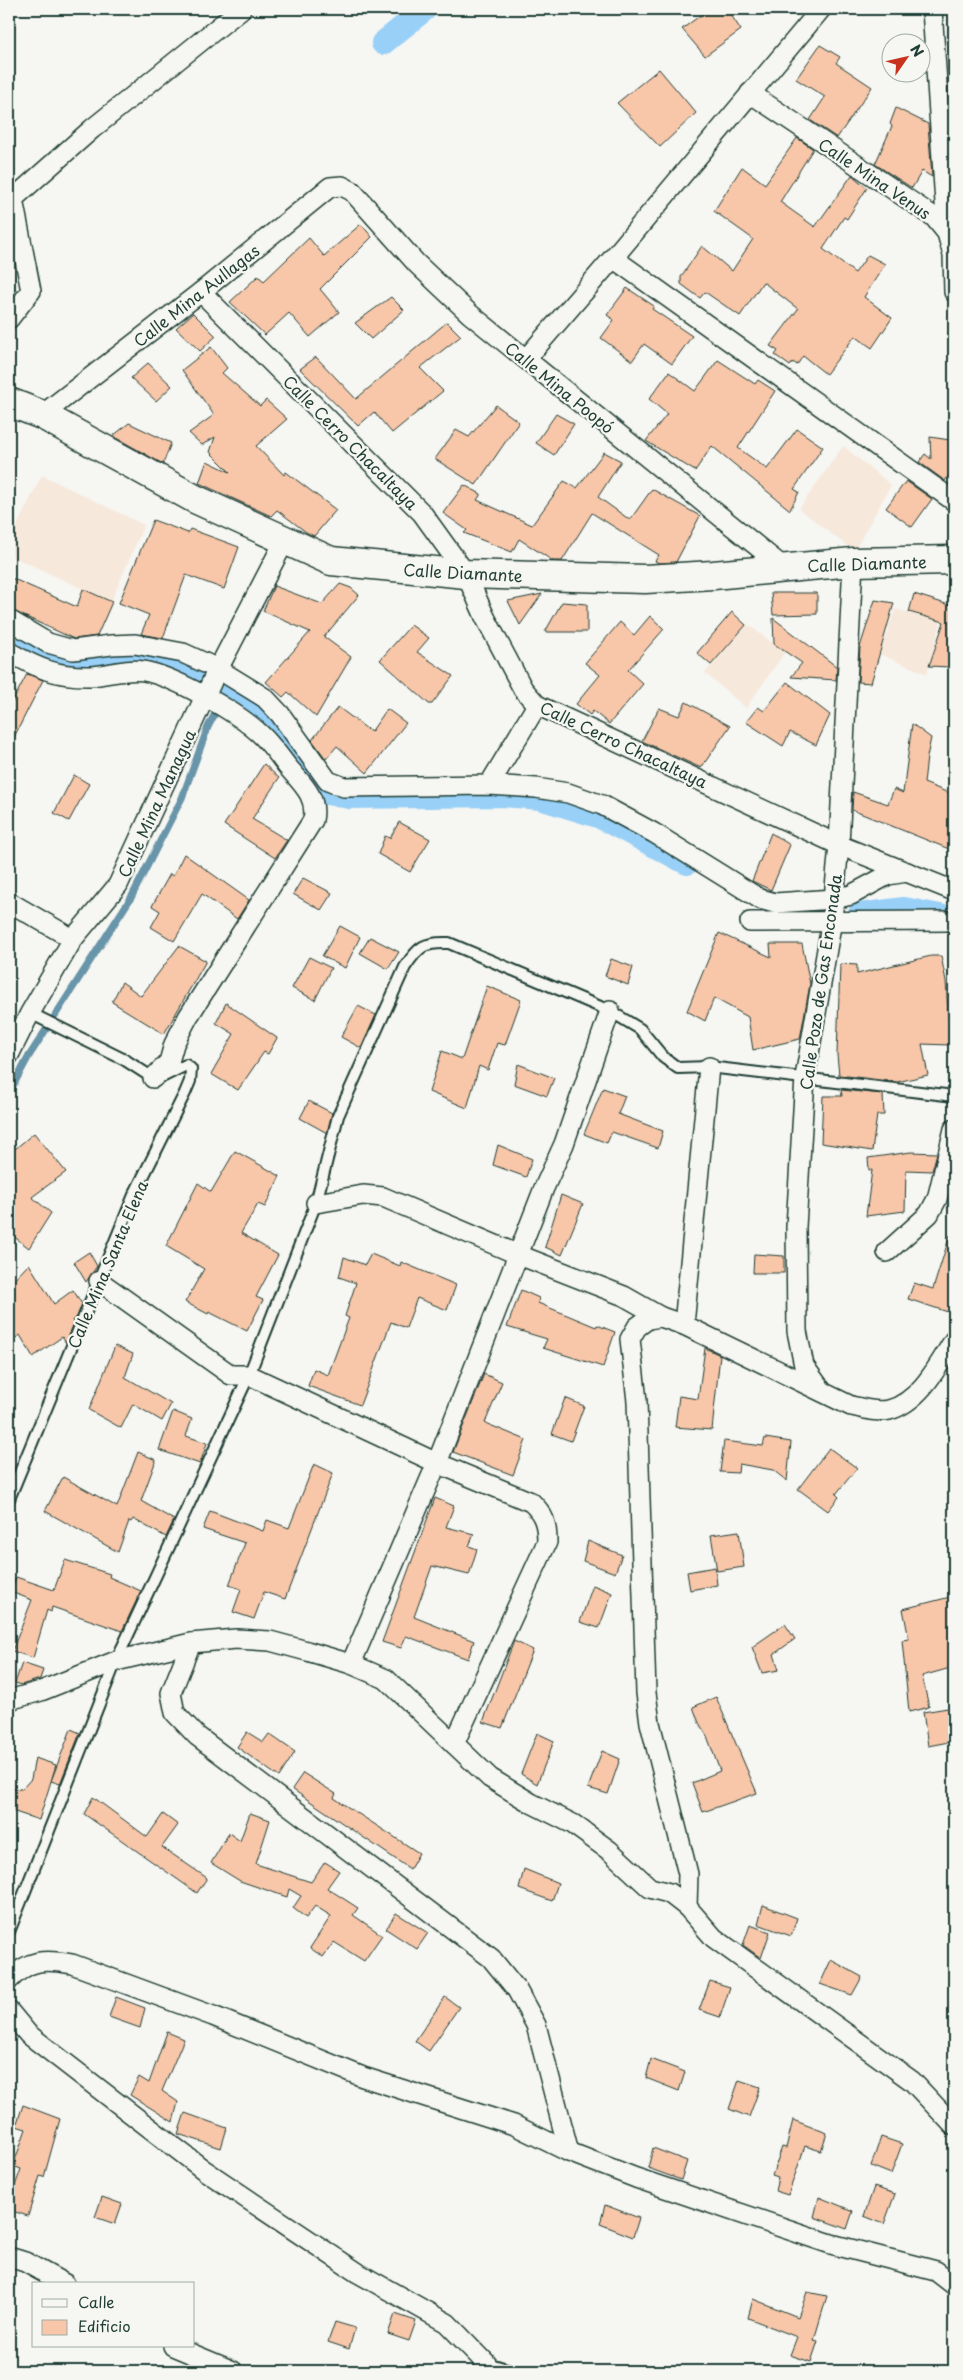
<svg xmlns="http://www.w3.org/2000/svg" width="963" height="2380" font-family="'Playpen Sans',sans-serif">
<style>
.built{fill:#f7e8dc}
.lines{fill:none;stroke-linecap:round;stroke-linejoin:round}
.stream{stroke:#6895a9;stroke-width:7}
.canal{stroke:#98d0f7;stroke-width:24}
.building{fill:#f8c6a8;stroke:#1f3d34}
.lane-casing{stroke:#1f3d34;stroke-width:14}
.street-casing{stroke:#1f3d34;stroke-width:22}
.secondary-casing{stroke:#1f3d34;stroke-width:31}
.lane{stroke:#f6f6f2;stroke-width:10}
.street{stroke:#f6f6f2;stroke-width:19}
.secondary{stroke:#f6f6f2;stroke-width:28}
.labels{text-anchor:middle;dominant-baseline:central;stroke-width:4.5;stroke-linejoin:round;paint-order:stroke}
.street-label{font-size:16px;fill:#1f3d34;stroke:#f6f6f2}
</style>
<rect width="100%" height="100%" fill="#f6f6f2"/>
<filter id="ink" filterUnits="userSpaceOnUse"><feTurbulence type="fractalNoise" baseFrequency=".02" numOctaves="2"/><feDisplacementMap in="SourceGraphic" scale="10" xChannelSelector="R" yChannelSelector="G"/><feConvolveMatrix kernelMatrix="1 2 1 2 8 2 1 2 1" color-interpolation-filters="sRGB"/></filter>
<g filter="url(#ink)">
<g class="built">
<polygon points="843,446 891,485 854,551 799,509"/>
<polygon points="42,475 144,525 111,602 9,555 9,542"/>
<polygon points="895,609 941,621 927,674 880,654"/>
<polygon points="747,624 785,652 746,708 705,673"/>
</g>
<g class="lines">
<polyline class="stream" points="9,1093 29,1056 132,896 182,798 208,727 229,687"/>
<g class="canal">
<polyline points="383,43 425,9"/>
<polyline points="9,635 46,657 72,660 116,651 137,653 176,661 200,672 243,695 272,719 316,784 327,793 349,797 502,795 540,798 598,816 687,863"/>
<polyline points="859,915 904,909 950,918"/>
</g>
</g>
<g class="building">
<polygon points="709,9 727,9 741,30 705,56 682,29"/>
<polygon points="820,45 840,57 836,63 872,87 837,138 810,120 825,97 796,79"/>
<polygon points="659,69 696,113 660,147 617,103"/>
<polygon points="896,108 928,124 932,177 922,171 912,188 875,164 892,126 890,124"/>
<polygon points="797,138 813,149 780,202 815,227 852,175 867,188 847,219 844,217 823,249 855,273 868,255 885,264 864,297 892,318 872,348 855,336 826,374 803,356 797,365 793,362 790,366 775,355 778,351 770,346 798,309 763,282 740,316 705,292 700,298 681,284 681,277 702,246 732,271 753,239 714,211 742,167 765,184"/>
<polygon points="361,224 372,237 320,289 339,312 310,337 289,313 265,335 230,302 258,276 264,281 309,238 324,256"/>
<polygon points="627,288 654,306 652,309 692,336 672,364 644,344 632,361 601,338 614,320 607,315"/>
<polygon points="391,297 404,310 371,339 355,323"/>
<polygon points="193,313 216,336 200,351 176,328"/>
<polygon points="447,322 461,336 420,368 443,391 392,433 374,412 358,426 300,369 316,357 356,399"/>
<polygon points="211,347 227,368 222,373 260,406 266,400 287,419 256,446 284,475 286,472 336,510 314,536 306,532 277,510 271,516 199,483 207,461 230,472 210,452 215,437 202,445 189,433 214,415 182,370"/>
<polygon points="718,360 755,384 758,380 775,391 738,448 767,469 797,429 823,447 794,489 799,492 790,510 712,446 695,471 646,441 667,414 649,399 669,372 695,391"/>
<polygon points="148,363 172,386 156,401 131,378"/>
<polygon points="496,405 519,422 476,485 435,459 456,430 469,437"/>
<polygon points="556,414 574,424 554,455 536,443"/>
<polygon points="129,423 171,443 163,464 113,436"/>
<polygon points="930,437 950,440 950,473 945,481 919,462 925,454 931,459"/>
<polygon points="604,452 621,461 598,497 630,520 652,489 700,516 676,562 659,563 655,561 659,555 592,513 562,561 553,561 519,539 512,552 464,533 467,530 443,513 464,485 481,494 477,500 532,525 564,481 577,488"/>
<polygon points="906,481 932,499 912,527 886,508"/>
<polygon points="153,520 188,533 190,529 239,547 224,589 186,575 163,638 141,634 149,615 119,603"/>
<polygon points="9,577 77,607 83,589 112,602 97,636 74,639 9,609"/>
<polygon points="340,584 351,588 359,595 324,637 351,657 316,717 288,692 283,697 266,682 310,632 263,611 274,586 322,604"/>
<polygon points="771,593 817,593 817,614 773,615"/>
<polygon points="542,594 520,625 508,601"/>
<polygon points="914,594 949,605 951,601 954,601 954,653 950,667 929,666 944,622 909,612"/>
<polygon points="875,600 894,603 871,683 858,682 860,647"/>
<polygon points="562,602 587,604 587,632 545,632"/>
<polygon points="732,612 746,625 711,665 697,653"/>
<polygon points="650,616 664,629 628,670 643,684 609,724 593,711 590,715 576,704 600,675 585,663 620,622 634,635"/>
<polygon points="773,618 837,667 836,680 791,677 802,663 774,644"/>
<polygon points="411,625 429,638 417,652 453,676 432,704 429,704 380,660"/>
<polygon points="27,674 43,680 9,747 9,708"/>
<polygon points="787,682 830,715 816,745 790,732 783,746 746,722 758,707 764,711"/>
<polygon points="686,702 730,726 701,768 642,741 659,708 679,716"/>
<polygon points="338,707 371,732 387,709 406,723 367,773 337,746 326,759 312,740"/>
<polygon points="912,724 931,738 927,757 924,783 954,795 954,851 852,810 853,792 888,804 894,789 903,793"/>
<polygon points="264,764 279,778 252,819 287,840 275,858 224,825"/>
<polygon points="74,775 89,784 69,821 54,813"/>
<polygon points="399,822 430,839 410,872 378,854 385,836 390,838"/>
<polygon points="771,833 790,845 771,890 752,881"/>
<polygon points="184,854 249,900 237,919 202,894 174,941 151,927 160,911 152,906 170,874 173,876"/>
<polygon points="303,878 332,893 321,910 293,894"/>
<polygon points="340,926 360,937 345,968 322,956"/>
<polygon points="719,933 771,957 770,944 802,944 810,984 800,1039 753,1050 748,1017 714,998 705,1021 687,1011"/>
<polygon points="370,937 399,952 388,969 360,953"/>
<polygon points="179,946 206,961 164,1034 112,1002 122,982 141,996"/>
<polygon points="931,956 941,956 946,981 950,1045 922,1044 928,1075 897,1082 839,1075 837,1055 840,964 857,965 857,974"/>
<polygon points="309,957 331,968 315,1000 292,988"/>
<polygon points="611,959 633,967 628,985 605,976"/>
<polygon points="487,986 521,1000 505,1045 497,1043 488,1070 479,1066 467,1108 429,1092 442,1051 462,1059"/>
<polygon points="226,1003 277,1038 268,1054 264,1052 238,1090 211,1074 234,1034 216,1023"/>
<polygon points="358,1006 376,1015 361,1048 341,1037"/>
<polygon points="518,1064 554,1078 547,1096 514,1084"/>
<polygon points="603,1088 625,1096 618,1114 663,1131 658,1148 612,1132 607,1143 584,1134"/>
<polygon points="841,1090 883,1094 884,1115 877,1115 872,1151 821,1143 823,1096 842,1096"/>
<polygon points="309,1101 332,1113 327,1133 300,1118"/>
<polygon points="34,1133 66,1172 32,1197 51,1213 29,1248 9,1233 9,1154"/>
<polygon points="498,1145 532,1159 526,1177 493,1165"/>
<polygon points="235,1151 280,1176 265,1207 258,1204 241,1233 278,1255 256,1297 263,1300 247,1331 209,1312 208,1314 185,1302 204,1269 166,1246 198,1183 211,1192"/>
<polygon points="911,1152 937,1153 932,1171 906,1170 905,1211 866,1216 872,1170 869,1170 868,1158"/>
<polygon points="561,1195 583,1204 562,1255 545,1247"/>
<polygon points="950,1235 954,1236 954,1314 908,1299 914,1283 933,1289"/>
<polygon points="89,1252 97,1266 86,1282 74,1262"/>
<polygon points="371,1254 400,1266 401,1262 456,1285 447,1310 417,1298 406,1328 391,1322 360,1405 308,1386 314,1369 328,1375 349,1318 345,1316 356,1283 339,1277 344,1257 365,1265"/>
<polygon points="754,1254 784,1256 784,1273 753,1273"/>
<polygon points="29,1264 54,1304 73,1290 82,1304 77,1317 72,1320 74,1323 66,1343 62,1337 33,1357 20,1335 16,1338 9,1326 9,1285"/>
<polygon points="521,1290 539,1298 538,1303 596,1327 597,1325 615,1332 603,1367 543,1348 547,1339 507,1327"/>
<polygon points="115,1346 133,1354 125,1377 171,1404 162,1421 133,1404 121,1428 89,1410"/>
<polygon points="705,1348 720,1355 712,1430 675,1427 679,1396 698,1399"/>
<polygon points="484,1374 502,1382 485,1423 526,1440 513,1475 453,1452"/>
<polygon points="565,1398 584,1406 571,1441 552,1434"/>
<polygon points="173,1411 192,1419 186,1436 207,1443 200,1464 159,1450"/>
<polygon points="765,1438 791,1442 787,1481 773,1470 739,1464 738,1473 720,1472 724,1441 763,1446"/>
<polygon points="829,1448 857,1468 836,1494 839,1497 828,1511 798,1489"/>
<polygon points="138,1452 156,1460 141,1501 174,1520 166,1537 133,1519 131,1522 129,1521 118,1552 45,1511 63,1477 117,1507"/>
<polygon points="314,1464 333,1473 285,1599 264,1592 254,1619 233,1612 241,1589 229,1585 245,1543 203,1529 210,1511 263,1531 267,1520 289,1528"/>
<polygon points="435,1498 454,1506 446,1527 474,1534 469,1546 477,1549 469,1575 432,1566 414,1617 474,1641 468,1659 406,1636 401,1648 382,1642"/>
<polygon points="739,1531 744,1567 717,1571 711,1535"/>
<polygon points="588,1541 622,1555 615,1573 583,1561"/>
<polygon points="65,1560 110,1574 109,1577 141,1591 122,1631 52,1607 51,1612 47,1610 33,1658 12,1651 32,1600 11,1592 16,1577 54,1590"/>
<polygon points="715,1567 717,1585 690,1590 687,1572"/>
<polygon points="593,1585 612,1593 599,1628 580,1622"/>
<polygon points="954,1596 954,1667 922,1676 929,1707 909,1712 902,1640 909,1639 903,1609"/>
<polygon points="785,1624 795,1639 774,1654 779,1670 762,1673 752,1647"/>
<polygon points="514,1641 533,1650 502,1728 483,1722"/>
<polygon points="22,1663 43,1670 40,1679 21,1685 15,1683"/>
<polygon points="716,1697 757,1793 703,1812 692,1783 720,1771 707,1736 699,1723 693,1707"/>
<polygon points="954,1707 954,1741 928,1746 923,1712"/>
<polygon points="71,1729 80,1733 60,1784 51,1781"/>
<polygon points="247,1732 263,1742 269,1734 295,1752 279,1777 237,1747"/>
<polygon points="537,1733 554,1741 537,1784 521,1774"/>
<polygon points="602,1751 620,1759 608,1794 588,1788"/>
<polygon points="35,1758 56,1765 39,1820 9,1810 9,1788 22,1789 31,1779"/>
<polygon points="303,1773 336,1794 334,1798 419,1853 410,1869 292,1789"/>
<polygon points="93,1797 147,1837 163,1814 178,1825 162,1847 207,1878 197,1893 84,1814"/>
<polygon points="250,1813 270,1820 256,1864 311,1882 325,1862 339,1871 327,1888 358,1908 353,1915 382,1935 364,1961 334,1942 323,1957 310,1948 331,1916 315,1906 306,1918 293,1908 301,1896 289,1889 287,1897 240,1881 211,1863 229,1833 240,1841"/>
<polygon points="524,1869 558,1883 552,1901 519,1889"/>
<polygon points="763,1905 797,1918 791,1936 758,1924"/>
<polygon points="396,1913 428,1933 417,1949 386,1929"/>
<polygon points="750,1925 770,1932 761,1958 743,1945"/>
<polygon points="831,1960 862,1977 852,1995 820,1984"/>
<polygon points="710,1981 730,1987 720,2017 699,2010"/>
<polygon points="116,1997 145,2008 140,2028 109,2017"/>
<polygon points="445,1997 459,2007 429,2051 415,2041"/>
<polygon points="167,2032 184,2039 162,2091 178,2102 173,2122 130,2095 139,2077 149,2083"/>
<polygon points="651,2059 685,2072 679,2091 646,2078"/>
<polygon points="739,2080 760,2087 749,2117 729,2109"/>
<polygon points="23,2105 60,2119 44,2177 40,2176 28,2216 9,2210 9,2203 21,2169 13,2166 26,2129 16,2126"/>
<polygon points="185,2113 227,2128 221,2148 178,2134"/>
<polygon points="793,2120 827,2133 821,2151 805,2146 788,2195 775,2191 778,2178 772,2176 782,2147 786,2148"/>
<polygon points="881,2137 902,2144 891,2174 871,2166"/>
<polygon points="653,2148 687,2161 681,2180 648,2168"/>
<polygon points="874,2187 895,2194 884,2224 864,2216"/>
<polygon points="102,2197 122,2204 115,2224 95,2217"/>
<polygon points="819,2197 853,2211 847,2229 814,2217"/>
<polygon points="605,2205 639,2218 633,2237 600,2224"/>
<polygon points="807,2292 827,2296 814,2340 818,2341 811,2362 790,2355 797,2337 748,2318 753,2299 798,2317"/>
<polygon points="395,2314 416,2321 409,2341 388,2334"/>
<polygon points="335,2322 355,2328 349,2349 328,2342"/>
</g>
<g class="lines">
<g class="lane-casing">
<g id="lane">
<polyline points="9,1499 134,1195 185,1093 190,1081 191,1069 186,1065 164,1076 153,1078 125,1060 30,1013"/>
<path d="M 9,1932 L 116,1661 L 249,1375 L 316,1203 L 338,1116 L 405,967 C 419,946 424,942 449,943 L 610,1011 L 640,1029 L 663,1057 L 678,1068 L 709,1067 L 954,1096"/>
<polyline points="487,2363 513,2371"/>
</g>
</g>
<g class="street-casing">
<g id="street">
<polyline points="932,9 947,233"/>
<polyline points="750,93 934,217 947,233 953,255 954,292"/>
<polyline points="613,258 954,501"/>
<polyline points="201,292 422,513 466,574 485,617 523,689 537,705 839,845 954,891"/>
<polyline points="9,319 31,291 13,199 92,129 241,9"/>
<polyline points="526,359 613,258 821,9"/>
<polyline points="42,415 201,292 330,187 342,186 352,191 417,264 470,314 783,567"/>
<polyline points="9,620 48,643 73,650 111,645 135,644 183,653 218,669 265,698 280,714 328,781 344,787 489,785 536,788 568,793 602,805 654,833 760,899 775,903 834,899 851,895 888,875 907,872"/>
<path d="M 9,652 C 37,668 57,677 91,676 C 108,675 126,668 144,671 C 175,677 233,710 257,731 C 268,740 278,754 287,766 C 301,783 318,796 313,820 L 188,1017 L 174,1044 L 169,1062 L 153,1078"/>
<polyline points="489,785 537,705"/>
<polyline points="9,902 73,939"/>
<polyline points="750,922 954,921"/>
<polyline points="9,1055 30,1013 73,939 118,885 213,679 285,540"/>
<polyline points="316,1203 363,1195 383,1197 519,1255 624,1296 661,1317"/>
<polyline points="887,1252 929,1214 937,1199 954,1129"/>
<path d="M 99,1281 L 231,1375 L 249,1375 L 437,1463 L 531,1502 C 544,1514 547,1524 547,1542 L 454,1744"/>
<polyline points="684,1325 709,1067"/>
<polyline points="822,1391 804,1366 797,1331 796,1227 805,1077 832,920 839,845 853,562"/>
<polyline points="191,1643 171,1693 175,1713 197,1736 491,1958 517,1990 536,2025 569,2152"/>
<polyline points="351,1664 437,1463 544,1188 564,1144 610,1011"/>
<path d="M 9,1700 L 41,1691 L 116,1661 L 191,1643 L 236,1639 L 270,1641 L 307,1651 L 351,1664 L 386,1679 L 490,1778 L 531,1803 L 573,1824 L 610,1851 L 650,1888 L 669,1893 L 687,1907 L 688,1874 L 650,1723 L 646,1693 L 637,1401 L 630,1339 L 637,1327 L 648,1319 L 661,1317 L 684,1325 L 851,1406 C 863,1408 877,1413 889,1410 C 920,1402 939,1364 954,1340"/>
<polyline points="687,1907 714,1938 912,2081 954,2126"/>
<path d="M 9,1980 C 29,1959 45,1959 72,1964 L 213,2016 L 363,2077 L 514,2125 L 569,2152 L 636,2178 L 831,2244 L 936,2271 L 954,2285"/>
<polyline points="9,2011 28,2034 204,2170 358,2273 447,2323 486,2363 490,2371"/>
<polyline points="9,2257 25,2262 65,2284"/>
<polyline points="173,2346 233,2371"/>
</g>
</g>
<g class="secondary-casing">
<polyline id="secondary" points="9,402 42,415 195,499 331,561 466,574 645,579 713,575 853,562 954,560"/>
</g>
<use href="#lane" class="lane"/>
<use href="#street" class="street"/>
<use href="#secondary" class="secondary"/>
</g>
</g>
<g class="labels">
<g class="street-label">
<text transform="translate(875 178) rotate(34)">Calle Mina Venus</text>
<text transform="translate(196 295) rotate(-38)">Calle Mina Aullagas</text>
<text transform="translate(560 387) rotate(39)">Calle Mina Poopó</text>
<text transform="translate(351 442) rotate(45)">Calle Cerro Chacaltaya</text>
<text transform="translate(867 563) rotate(-2)">Calle Diamante</text>
<text transform="translate(463 572) rotate(3)">Calle Diamante</text>
<text transform="translate(624 744) rotate(25)">Calle Cerro Chacaltaya</text>
<text transform="translate(156 803) rotate(-65)">Calle Mina Managua</text>
<text transform="translate(820 982) rotate(-82)">Calle Pozo de Gas Enconada</text>
<text transform="translate(107 1264) rotate(-67)">Calle Mina Santa Elena</text>
</g>
</g>
<rect width="963" height="2380" fill="none" stroke="#f6f6f2" stroke-width="30"/>
<rect x="15" y="15" width="933" height="2350" fill="none" stroke="#1f3d34" stroke-width="2" filter="url(#ink)"/>
<rect x="32" y="2282" width="162" height="65" fill="#f6f6f2" stroke="#a0aca6"/>
<rect x="42" y="2299" width="25" height="8" fill="#f6f6f2" stroke="#a0aca6"/>
<text x="78" y="2308" font-size="15" fill="#1f3d34">Calle</text>
<rect x="42" y="2320" width="25" height="15" fill="#f8c6a8" stroke="#a0aca6"/>
<text x="78" y="2332" font-size="15" fill="#1f3d34">Edificio</text>
<g transform="translate(906 58) rotate(56)"><circle r="24" fill="#f6f6f2" stroke="#a0aca6"/>
<path d="M0-4L9 19L0 12L-9 19Z" fill="#c8321e"/>
<text y="-8" font-size="14" font-weight="bold" text-anchor="middle" fill="#1f3d34">N</text>
</g>
</svg>
